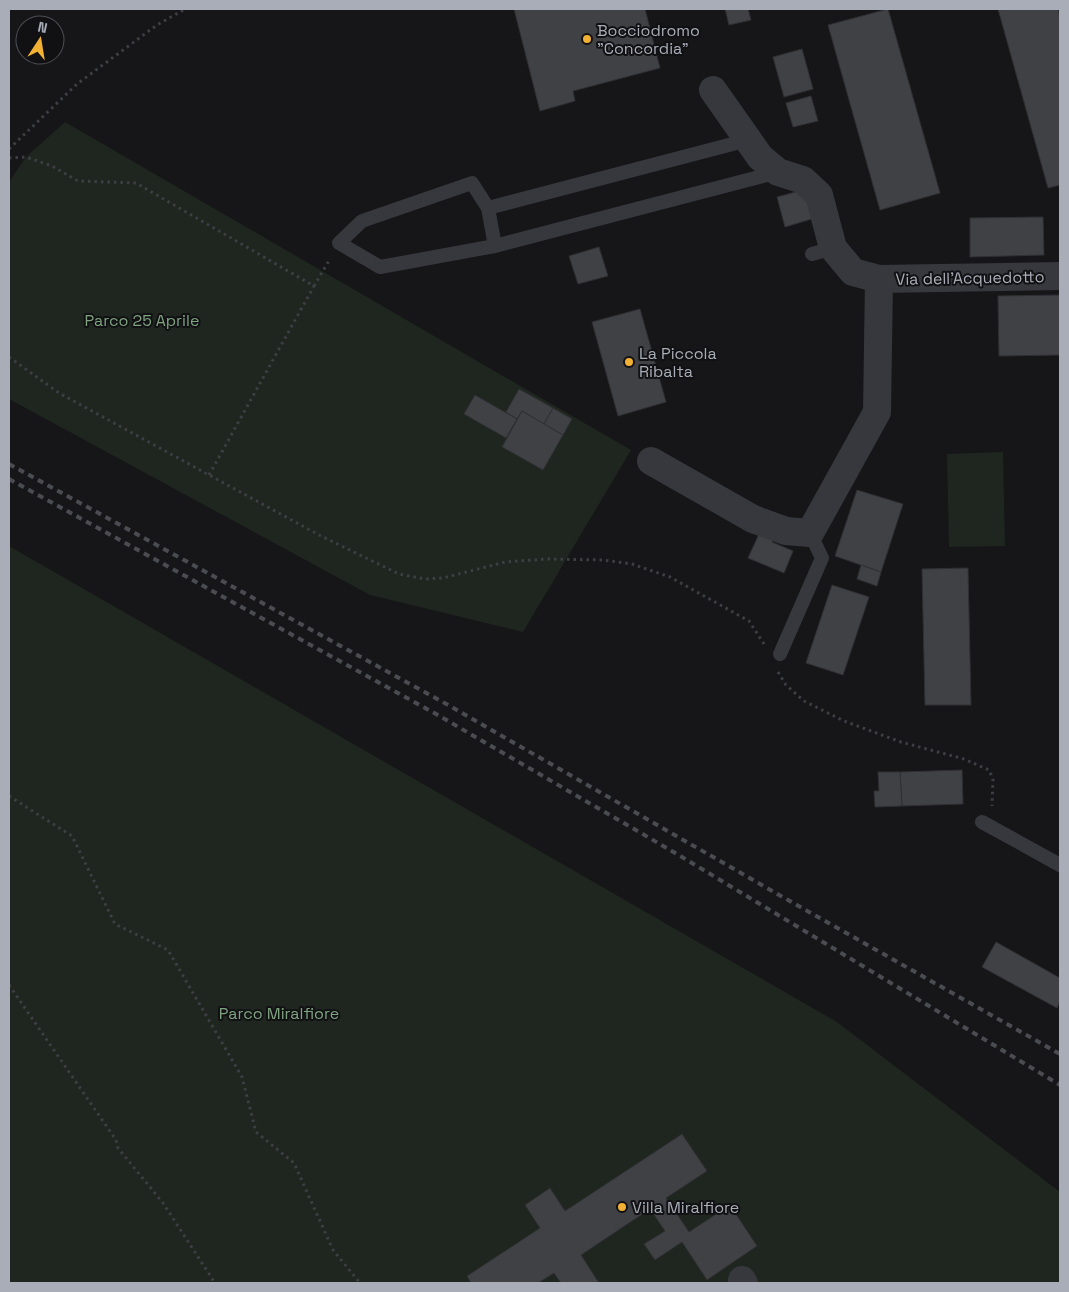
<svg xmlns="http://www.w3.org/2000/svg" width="1069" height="1292" font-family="'Space Grotesk',sans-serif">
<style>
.green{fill:#1e261f}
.building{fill:#404145;stroke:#303034}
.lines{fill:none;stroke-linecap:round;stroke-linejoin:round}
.path{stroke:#3d3f44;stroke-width:3;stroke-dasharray:2.5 4;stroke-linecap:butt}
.lane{stroke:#37383d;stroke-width:14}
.street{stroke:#37383d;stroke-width:28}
.rail{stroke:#4a4c52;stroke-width:4;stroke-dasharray:6 5;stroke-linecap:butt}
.poi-dot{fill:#f2b134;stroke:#111113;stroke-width:2}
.labels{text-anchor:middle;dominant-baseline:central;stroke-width:4;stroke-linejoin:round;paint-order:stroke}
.poi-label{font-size:16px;fill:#a8adb8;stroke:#111113;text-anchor:start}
.street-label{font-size:16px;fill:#a8adb8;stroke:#111113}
.park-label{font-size:16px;fill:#7fa381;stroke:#111113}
</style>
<rect width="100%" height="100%" fill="#161618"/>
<g class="green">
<polygon points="65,122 631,450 523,632 370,595 9,399 9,182 26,157"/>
<polygon points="1003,452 1005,546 949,547 947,454"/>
<polygon points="9,546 837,1022 1060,1192 1060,1283 9,1283"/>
</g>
<g class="building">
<polygon points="514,9 645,9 660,68 573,91 575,101 540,111"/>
<polygon points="725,9 748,9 751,20 729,25"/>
<polygon points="888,9 940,193 880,210 828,25"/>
<polygon points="998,9 1058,9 1060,18 1060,185 1048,188"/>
<polygon points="802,49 813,89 784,97 773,57"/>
<polygon points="811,96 818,121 793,127 786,103"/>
<polygon points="807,189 815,218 785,227 777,197"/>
<polygon points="1043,217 1044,255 970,257 970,218"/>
<polygon points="599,247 608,276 578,284 569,256"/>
<polygon points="1060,295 1060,355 999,356 998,296"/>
<polygon points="640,309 666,402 618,416 592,322"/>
<polygon points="519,389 553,408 544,424 522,411 517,419 506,412"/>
<polygon points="475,395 517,419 506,438 464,414"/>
<polygon points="553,408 572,419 563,435 544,424"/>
<polygon points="522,411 563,435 543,470 502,447"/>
<polygon points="857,490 903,504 881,572 835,556"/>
<polygon points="759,534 773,539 772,542 793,551 784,573 748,558"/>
<polygon points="861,565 881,572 877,586 857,579"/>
<polygon points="968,568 971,705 925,705 922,569"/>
<polygon points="832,585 869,597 843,675 806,663"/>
<polygon points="962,770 963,804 902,806 900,772"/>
<polygon points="878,772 900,772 902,806 875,807 874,791 879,791"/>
<polygon points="996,942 1060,978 1060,1001 1057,1008 982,967"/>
<polygon points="682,1134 707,1171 666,1198 689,1232 730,1205 757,1246 707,1280 682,1242 655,1260 644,1244 665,1231 650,1209 581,1255 599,1283 561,1283 554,1273 538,1283 471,1283 467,1276 540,1228 525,1205 550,1188 565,1211"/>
</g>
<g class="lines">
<g class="path">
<polyline points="9,149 77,84 157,25 185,9"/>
<polyline points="9,158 26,157 52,166 78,181 136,183 314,286 330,259"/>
<polyline points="9,357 59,393 319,535 399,574 425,579 443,578 505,562 547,559 603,560 632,564 670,577 749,621 764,644"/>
<polyline points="209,475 314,286"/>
<polyline points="778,672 786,685 804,701 844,721 901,742 964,759 989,770 993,779 992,806"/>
<polyline points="9,796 72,836 115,924 168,950 242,1077 256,1132 294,1163 333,1250 360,1283"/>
<polyline points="9,985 116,1140 118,1148 163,1203 215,1283"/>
</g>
<g class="lane">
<polyline points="488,208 748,140"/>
<polyline points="495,246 488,208 472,183 362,221 339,243 380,267 495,246 778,172"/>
<polyline points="812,254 833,248"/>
<polyline points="780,654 822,558 810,533"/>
<polyline points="982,822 1060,865"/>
</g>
<g class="street">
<polyline points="713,90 760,157 778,172 803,180 819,195 833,248 853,272 879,279 1060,276"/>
<polyline points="651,461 753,519 786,531 810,533 877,412 879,279"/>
<polyline points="742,1280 744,1283"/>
</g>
<g class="rail">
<polyline points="9,464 441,701 788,900 1060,1054"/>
<polyline points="9,479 436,714 677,854 1060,1085"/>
</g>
</g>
<g class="poi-dot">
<circle cx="587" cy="39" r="5"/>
<circle cx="629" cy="362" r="5"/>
<circle cx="622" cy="1207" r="5"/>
</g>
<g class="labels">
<g class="poi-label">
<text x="597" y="30">Bocciodromo<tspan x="597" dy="18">"Concordia"</tspan></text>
<text x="639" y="353">La Piccola<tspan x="639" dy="18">Ribalta</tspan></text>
<text x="632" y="1207">Villa Miralfiore</text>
</g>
<g class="street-label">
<text transform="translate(970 278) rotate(-1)">Via dell'Acquedotto</text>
</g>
<g class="park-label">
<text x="142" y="320">Parco 25 Aprile</text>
<text x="279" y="1013">Parco Miralfiore</text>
</g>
</g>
<rect width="1069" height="1292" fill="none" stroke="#a8adb8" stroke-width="20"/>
<g transform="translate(40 40) rotate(12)"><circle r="24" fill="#111113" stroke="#4d4f55"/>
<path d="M0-4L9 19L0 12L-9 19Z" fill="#f2b134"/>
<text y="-8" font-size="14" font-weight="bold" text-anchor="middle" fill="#a8adb8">N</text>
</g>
</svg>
